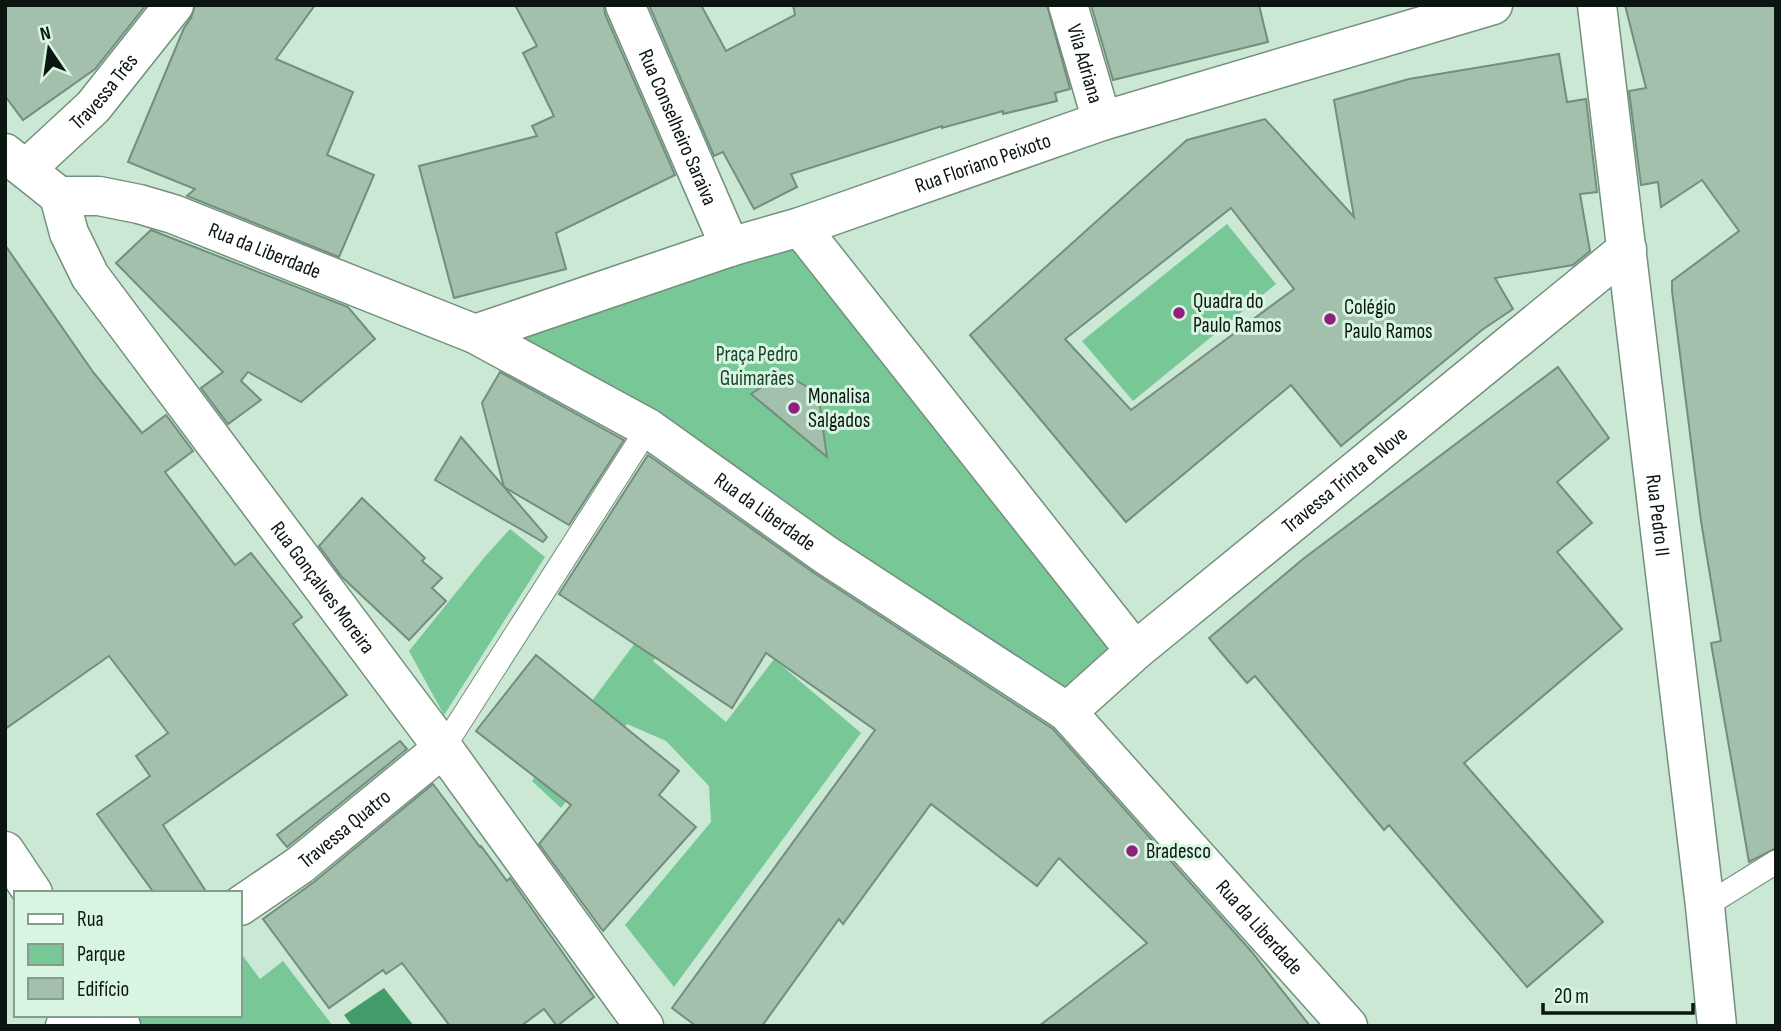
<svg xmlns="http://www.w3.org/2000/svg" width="1781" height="1031" font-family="'Sofia Sans Condensed',sans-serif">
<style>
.green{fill:#78c797}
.water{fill:#459c6b}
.building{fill:#a3c0ad;stroke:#728e7c;stroke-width:2;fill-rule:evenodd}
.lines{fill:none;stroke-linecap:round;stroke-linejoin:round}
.service-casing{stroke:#738f7d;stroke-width:25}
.minor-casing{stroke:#738f7d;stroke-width:41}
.tertiary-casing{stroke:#738f7d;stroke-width:41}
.service{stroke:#fff;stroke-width:23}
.minor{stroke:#fff;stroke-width:38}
.tertiary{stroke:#fff;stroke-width:38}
.poi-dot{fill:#921f7e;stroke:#d7f5e1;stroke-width:2.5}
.labels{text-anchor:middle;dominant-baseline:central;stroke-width:6;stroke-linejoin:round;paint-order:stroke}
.street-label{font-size:21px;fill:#0c1610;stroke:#d7f5e1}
.poi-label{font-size:21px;fill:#0c1610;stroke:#d7f5e1;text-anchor:start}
.park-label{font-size:21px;fill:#1c412c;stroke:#d7f5e1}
</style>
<rect width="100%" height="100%" fill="#cae8d4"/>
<g class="green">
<polygon points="1227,224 1276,284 1133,401 1082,341"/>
<polygon points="793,240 1124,651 1065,701 507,333"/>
<polygon points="510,529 545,557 444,715 409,651 483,559"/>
<polygon points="691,568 711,579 653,661 726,722 774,659 861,733 674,987 625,925 711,822 709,786 666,741 627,724 561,808 532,781"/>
<polygon points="240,952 260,979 283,961 333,1026 132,1026 125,1015 240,1015"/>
</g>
<polygon class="water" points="384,988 414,1026 352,1026 344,1015"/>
<g class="building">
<polygon points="5,5 146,5 95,69 23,120 5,96"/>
<polygon points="195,5 315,5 276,59 353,92 327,155 374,175 339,257 187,196 195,189 128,162 184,28 191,18"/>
<polygon points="515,5 604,5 605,14 675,175 556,233 566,269 454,298 419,166 537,136 532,126 554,116 523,53 537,46"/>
<polygon points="649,5 701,5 726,51 795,15 793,5 1047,5 1070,89 1055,93 1057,101 1003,114 1003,111 942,128 942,126 791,174 797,187 754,209 723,152 714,156"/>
<polygon points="1091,5 1259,5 1268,42 1113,80"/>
<polygon points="1625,5 1776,5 1776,848 1749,862 1711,643 1721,641 1701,521 1672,291 1672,281 1739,231 1702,180 1661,207 1658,182 1641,185 1629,91 1646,88"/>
<path d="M 1559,54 L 1567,102 L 1586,99 L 1597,192 L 1580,194 L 1590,251 L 1573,265 L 1495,278 L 1513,309 L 1482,330 L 1341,446 L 1291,385 L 1126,522 L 970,335 L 1187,140 L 1265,119 L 1354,217 L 1334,100 L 1409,79 ZM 1231,208 L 1294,289 L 1131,410 L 1065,339 Z"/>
<polygon points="151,230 348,307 375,339 301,402 248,372 241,381 261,400 228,424 201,388 223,372 116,263"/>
<polygon points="5,245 93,372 142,433 166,415 193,451 165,472 235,565 251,553 302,617 293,624 347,695 163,825 207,893 154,893 97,814 150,776 136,756 168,733 109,656 5,729"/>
<polygon points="1558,367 1609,438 1557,482 1592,523 1557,552 1622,629 1464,763 1603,922 1527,987 1389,825 1384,830 1255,676 1247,683 1209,638 1303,559"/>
<polygon points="500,372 624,440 569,525 504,487 482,403"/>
<polygon points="783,373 818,393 827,457 751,394"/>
<polygon points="461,437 547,537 543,542 435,480"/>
<polygon points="648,455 814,573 1053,729 1251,951 1310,1026 1039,1026 1147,943 1059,858 1037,886 931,804 843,924 839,919 762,1026 696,1026 672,1008 875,730 766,653 732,708 559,594"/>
<polygon points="362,498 425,558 422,561 442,578 432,588 446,601 409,640 342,577 319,546"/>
<polygon points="536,655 679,771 659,795 696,827 603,931 539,844 571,805 476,731"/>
<polygon points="400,741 407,749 287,847 277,835"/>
<polygon points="433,784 480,847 481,846 507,881 510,878 594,997 557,1026 544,1009 521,1026 450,1026 402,963 386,974 383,970 329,1008 263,919 314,882"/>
</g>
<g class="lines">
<g class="service-casing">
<g id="service">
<polyline points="443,748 648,428"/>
<polyline points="1705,906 1776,862"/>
</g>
</g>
<g class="minor-casing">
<g id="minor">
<path id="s1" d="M 625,5 L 730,247"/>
<path id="s2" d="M 1068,5 L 1102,121"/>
<path id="s3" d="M 5,153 L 59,196 L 69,233 L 90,276 L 443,748 L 644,1026"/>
<path id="s4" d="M 26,169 L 93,107 L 174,5"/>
<path id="s5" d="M 59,196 L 99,196 L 139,204 L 173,214 L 475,334 L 648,428 L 826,555 L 1067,712 L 1348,1026"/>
<polyline points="800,227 1135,651"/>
<path id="s6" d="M 475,334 L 730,247 L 800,227 L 1102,121 L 1493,5"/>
<path id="s7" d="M 1067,712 L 1135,651 L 1627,249"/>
<polyline points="5,851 33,893"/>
<path id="s8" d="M 240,906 L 300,865 L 443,748"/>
<polyline points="114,1015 121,1026"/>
<polyline points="65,1026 80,1015"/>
</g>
</g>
<g class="tertiary-casing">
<g id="tertiary">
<path id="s9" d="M 1597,5 L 1705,906 L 1717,1026"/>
</g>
</g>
<use href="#service" class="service"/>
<use href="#minor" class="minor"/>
<use href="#tertiary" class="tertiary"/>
</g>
<g class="poi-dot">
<circle cx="1179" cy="313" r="7"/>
<circle cx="1330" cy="319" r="7"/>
<circle cx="794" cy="408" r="7"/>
<circle cx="1132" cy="851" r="7"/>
</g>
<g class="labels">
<g class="street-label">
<text stroke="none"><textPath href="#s2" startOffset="61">Vila Adriana</textPath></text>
<text stroke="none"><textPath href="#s4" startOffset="110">Travessa Três</textPath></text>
<text stroke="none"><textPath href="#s1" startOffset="133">Rua Conselheiro Saraiva</textPath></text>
<text stroke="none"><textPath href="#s6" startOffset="536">Rua Floriano Peixoto</textPath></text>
<text stroke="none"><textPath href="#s5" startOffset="215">Rua da Liberdade</textPath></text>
<text stroke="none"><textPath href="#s7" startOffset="362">Travessa Trinta e Nove</textPath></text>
<text stroke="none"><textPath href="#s5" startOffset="782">Rua da Liberdade</textPath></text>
<text stroke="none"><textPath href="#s9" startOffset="514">Rua Pedro II</textPath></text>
<text stroke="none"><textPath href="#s3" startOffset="544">Rua Gonçalves Moreira</textPath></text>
<text stroke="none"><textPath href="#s8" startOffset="130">Travessa Quatro</textPath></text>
<text stroke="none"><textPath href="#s5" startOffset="1433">Rua da Liberdade</textPath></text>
</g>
<g class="poi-label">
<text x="1193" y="301">Quadra do<tspan x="1193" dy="24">Paulo Ramos</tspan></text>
<text x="1344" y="307">Colégio<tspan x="1344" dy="24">Paulo Ramos</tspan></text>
<text x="808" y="396">Monalisa<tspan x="808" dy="24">Salgados</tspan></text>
<text x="1146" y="851">Bradesco</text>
</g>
<g class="park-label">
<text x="757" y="354">Praça Pedro<tspan x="757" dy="24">Guimarães</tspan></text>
</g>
</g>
<rect width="1781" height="1031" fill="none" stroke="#0c1610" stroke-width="14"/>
<rect x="14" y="891" width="228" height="126" fill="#d7f5e1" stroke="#869c8d" stroke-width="2"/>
<rect x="28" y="914" width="35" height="10" fill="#ffffff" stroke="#869c8d" stroke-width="2"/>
<text x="77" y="926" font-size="21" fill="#0c1610">Rua</text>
<rect x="28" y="944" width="35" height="21" fill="#78c797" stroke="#869c8d" stroke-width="2"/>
<text x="77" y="961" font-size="21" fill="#0c1610">Parque</text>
<rect x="28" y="978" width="35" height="21" fill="#a3c0ad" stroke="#869c8d" stroke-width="2"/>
<text x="77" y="996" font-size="21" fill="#0c1610">Edifício</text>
<g transform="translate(49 49) rotate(347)" stroke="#d7f5e1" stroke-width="5" paint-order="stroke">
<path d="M0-5L12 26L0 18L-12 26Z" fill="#0c1610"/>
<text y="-10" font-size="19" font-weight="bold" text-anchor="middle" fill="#0c1610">N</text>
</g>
<path d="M1543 1003v10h150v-10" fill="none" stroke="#0c1610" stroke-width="3.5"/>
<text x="1554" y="1003" font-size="21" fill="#0c1610" stroke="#d7f5e1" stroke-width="5" paint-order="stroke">20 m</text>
</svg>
